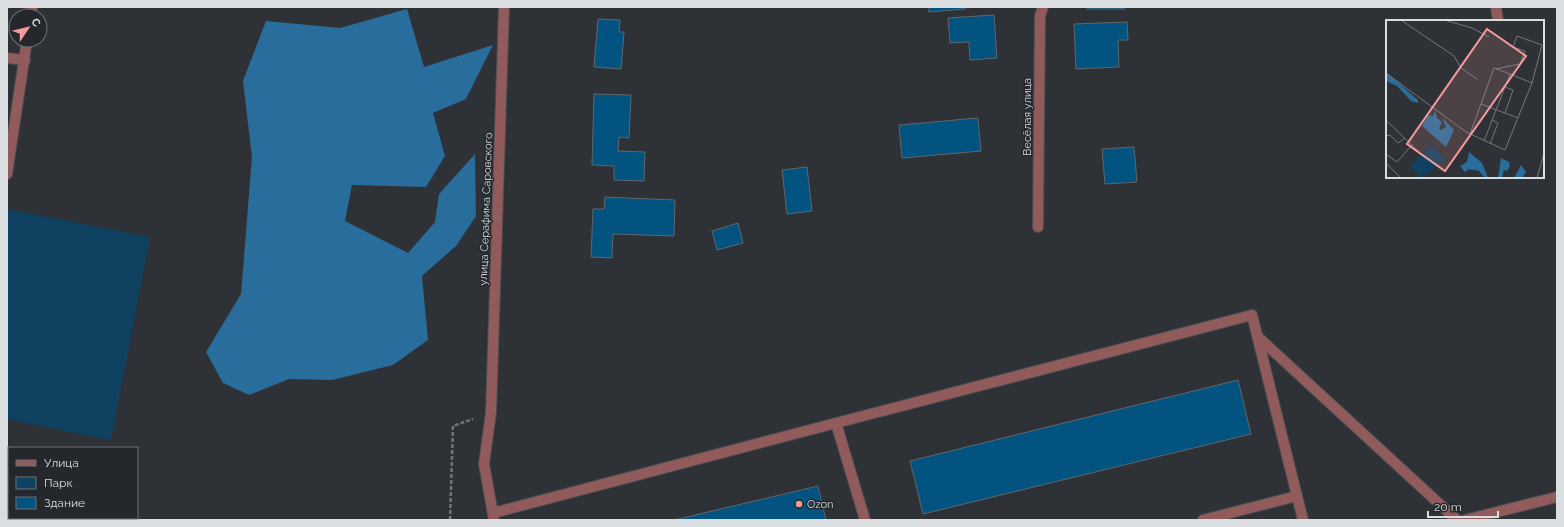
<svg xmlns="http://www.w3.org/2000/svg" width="1564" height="527" font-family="Raleway,sans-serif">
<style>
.green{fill:#0f4161}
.forest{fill:#286d9b}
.building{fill:#025380;stroke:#61666b}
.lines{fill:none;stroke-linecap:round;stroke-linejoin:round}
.minor-casing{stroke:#4a4e51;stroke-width:12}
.path{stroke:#717578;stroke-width:2.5;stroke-dasharray:4 2;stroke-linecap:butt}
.minor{stroke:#915b5c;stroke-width:10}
.poi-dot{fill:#f59b9d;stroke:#24282c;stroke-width:1.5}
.labels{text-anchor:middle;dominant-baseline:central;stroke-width:3;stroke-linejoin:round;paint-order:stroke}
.street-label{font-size:11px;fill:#dbdee0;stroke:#24282c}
.poi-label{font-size:11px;fill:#dbdee0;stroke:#24282c;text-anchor:start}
.inset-road{fill:none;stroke:#73777a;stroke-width:1}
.view{fill:#f59b9d;fill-opacity:0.15;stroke:#f59b9d;stroke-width:2}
.inset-edge{fill:none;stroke:#dbdee0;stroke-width:2}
</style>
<rect width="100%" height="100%" fill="#2e3236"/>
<polygon class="green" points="7,209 150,237 111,440 7,419"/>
<polygon class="forest" points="407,9 424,67 493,45 466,99 433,113 445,156 426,187 352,185 345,221 408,253 435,222 439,194 475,154 476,216 456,246 422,276 428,340 393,365 332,380 289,379 249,395 223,383 206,352 241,294 252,157 243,81 266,21 340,28"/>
<g class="building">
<polygon points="929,7 965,7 965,9 929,12"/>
<rect x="1087" y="7" width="37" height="2"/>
<polygon points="994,15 997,58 970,60 969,42 950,43 948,18"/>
<polygon points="598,19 620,20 619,32 624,32 621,69 594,67"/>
<polygon points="1127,22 1128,40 1118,40 1119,67 1076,69 1074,24"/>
<polygon points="594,94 631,95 629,138 619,137 618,151 645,152 644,181 614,180 614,166 592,165"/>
<polygon points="978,118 981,151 902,158 899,125"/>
<polygon points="1134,147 1137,182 1105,184 1102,149"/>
<polygon points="807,167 812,211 787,214 782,170"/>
<polygon points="605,197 675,200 674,236 613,234 612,258 591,257 593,209 604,209"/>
<polygon points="738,223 743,243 717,250 712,231"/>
<polygon points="1238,380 1251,434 923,514 910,461"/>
<polygon points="818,486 826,520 674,520"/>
</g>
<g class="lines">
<g class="minor-casing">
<g id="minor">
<polyline points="1496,7 1498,21"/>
<polyline points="31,16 32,7"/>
<polyline points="7,58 25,60"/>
<polyline points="7,174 27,40"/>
<polyline points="1038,227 1040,16 1043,7"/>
<polyline points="1258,337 1457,520"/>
<polyline points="836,423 1252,315 1297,496 1203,520"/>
<polyline points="1297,496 1303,520"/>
<polyline points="493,513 836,423 865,520"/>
<polyline points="494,520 484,464 491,412 504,7"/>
<polyline points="1465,520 1557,497"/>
</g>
</g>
<polyline class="path" points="450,520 453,426 473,419"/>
<use href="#minor" class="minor"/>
</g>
<circle class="poi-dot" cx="799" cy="504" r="4"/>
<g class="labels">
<g class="street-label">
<text transform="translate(1027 117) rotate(-90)">Весёлая улица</text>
<text transform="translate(486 209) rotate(-88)">улица Серафима Саровского</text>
</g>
<g class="poi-label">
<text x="807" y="504">Ozon</text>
</g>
</g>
<g transform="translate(1386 20)">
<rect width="158" height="158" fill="#2e3236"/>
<path d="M 46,125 L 59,139 L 36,158 L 24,146 Z" fill="#0f4161"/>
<path d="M 0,52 L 32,80 L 32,83 L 25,81 L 11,66 L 0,61 ZM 49,90 L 51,98 L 56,102 L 53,108 L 55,110 L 60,107 L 56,97 L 68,110 L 60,127 L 36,106 L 42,95 L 47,96 ZM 83,132 L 96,143 L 102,158 L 99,158 L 93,151 L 83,149 L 79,152 L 74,146 L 81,142 ZM 115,138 L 123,142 L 124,146 L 121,151 L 118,150 L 116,158 L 112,158 ZM 135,145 L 140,152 L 136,158 L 128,158 Z" fill="#286d9b"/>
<path class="inset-road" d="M 15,0 L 68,36 L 75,48 L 91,59M 58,0 L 86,8 L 103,17M 110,49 L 134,44 L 139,31 L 127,27 L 131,16 L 156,25 L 146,63M 0,53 L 80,112 L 119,130 L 146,63 L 124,54M 95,84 L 108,48 L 124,54 L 98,121M 119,93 L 127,70 L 119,67M 0,100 L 34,133M 84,114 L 95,84 L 132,98M 0,116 L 4,115 L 12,123 L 19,118M 104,124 L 112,103 L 106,100M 0,134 L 11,142 L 26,125M 0,143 L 15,158M 151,158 L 158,133"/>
<path class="view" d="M 101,9 L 140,36 L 59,151 L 21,124 Z"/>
<rect width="158" height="158" class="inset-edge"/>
</g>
<rect width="1564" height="527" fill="none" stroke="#dbdee0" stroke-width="16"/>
<rect x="8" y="447" width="130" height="72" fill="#24282c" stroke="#6d7174"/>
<rect x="16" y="460" width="20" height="6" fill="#915b5c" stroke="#6d7174"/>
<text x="44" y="467" font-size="12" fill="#dbdee0">Улица</text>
<rect x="16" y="477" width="20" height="12" fill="#0f4161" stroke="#6d7174"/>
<text x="44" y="487" font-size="12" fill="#dbdee0">Парк</text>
<rect x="16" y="497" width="20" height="12" fill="#025380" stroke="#6d7174"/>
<text x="44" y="507" font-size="12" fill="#dbdee0">Здание</text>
<g transform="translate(28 28) rotate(55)"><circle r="19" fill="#24282c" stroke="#6d7174"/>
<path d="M0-3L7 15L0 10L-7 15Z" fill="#f59b9d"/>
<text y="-6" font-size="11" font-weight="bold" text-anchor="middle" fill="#dbdee0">С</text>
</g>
<path d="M1428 511v6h70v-6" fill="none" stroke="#dbdee0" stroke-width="2"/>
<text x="1434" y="511" font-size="12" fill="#dbdee0" stroke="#24282c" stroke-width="3" paint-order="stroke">20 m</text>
</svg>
